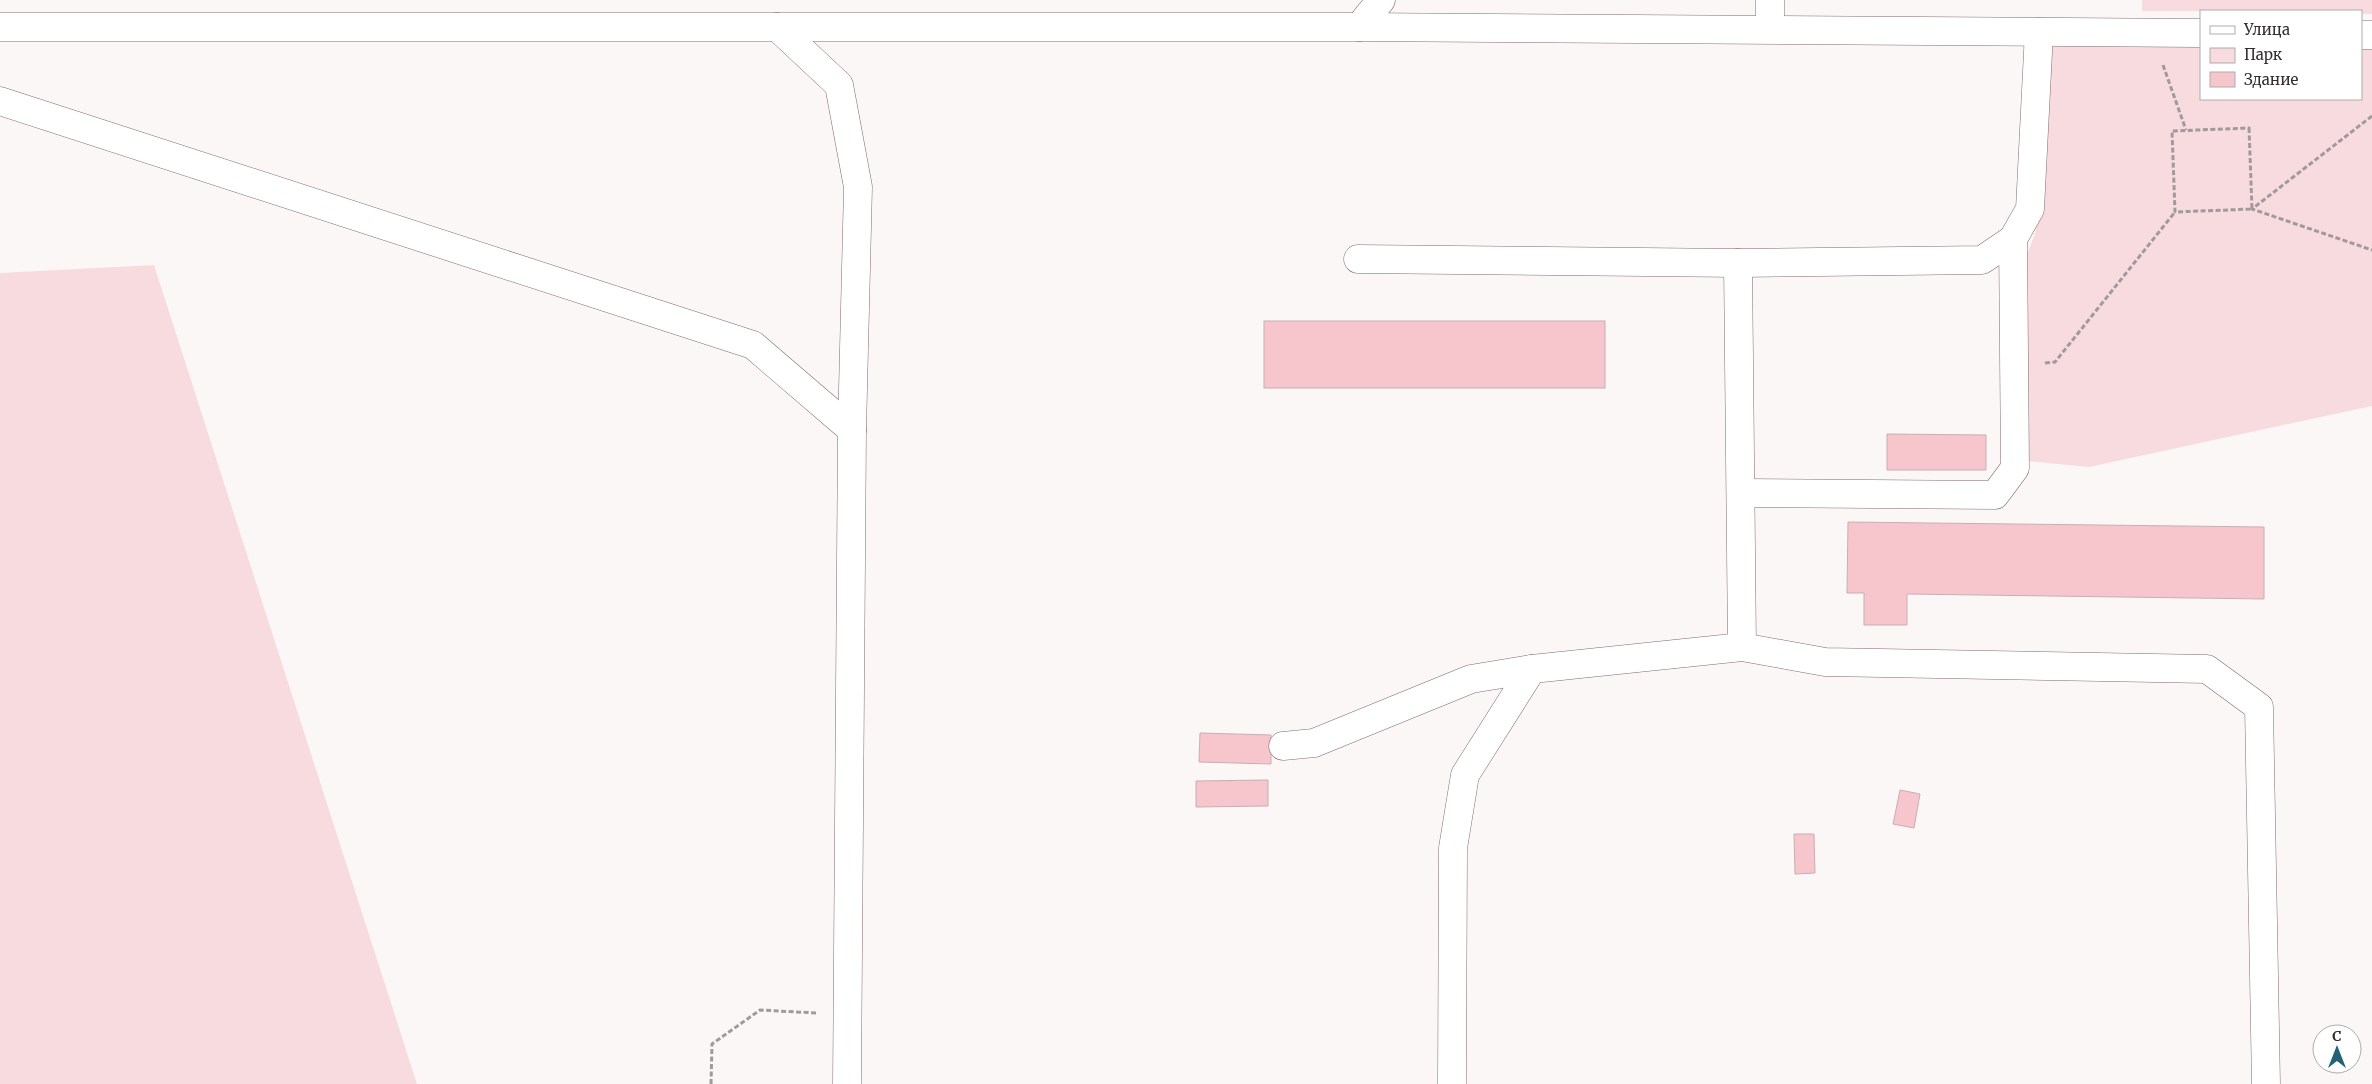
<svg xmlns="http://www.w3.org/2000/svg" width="2372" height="1084" font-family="Merriweather,serif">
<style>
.green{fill:#f8dbdf}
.building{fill:#f7c6cd;stroke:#c6afb2}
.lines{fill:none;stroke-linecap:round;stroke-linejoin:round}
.minor-casing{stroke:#816c6e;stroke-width:29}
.path{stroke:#a19a9b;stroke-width:3;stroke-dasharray:5 2.5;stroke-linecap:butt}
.minor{stroke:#fff;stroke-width:28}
</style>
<rect width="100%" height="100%" fill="#fcf7f7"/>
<g class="green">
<polygon points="2142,0 2372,0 2372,14 2361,14 2361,11 2142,11"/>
<polygon points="2049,45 2201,45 2201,99 2361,99 2361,46 2372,46 2372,406 2089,467 2026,461 2023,265 2036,231"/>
<polygon points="154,265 417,1084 0,1084 0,273"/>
</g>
<g class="building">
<rect x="1264" y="321" width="341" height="67"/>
<polygon points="1887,434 1986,435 1986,470 1887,470"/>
<polygon points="1848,522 2264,527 2264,599 1907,594 1907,625 1864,625 1864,593 1847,593"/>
<polygon points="1200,733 1271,735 1271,764 1199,762"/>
<polygon points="1268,780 1268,806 1196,807 1196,781"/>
<polygon points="1900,790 1920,794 1914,828 1893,824"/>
<polygon points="1794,834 1814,834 1815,873 1795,874"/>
</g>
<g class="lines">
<g class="minor-casing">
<g id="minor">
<polyline points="1770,0 1770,29"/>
<polyline points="0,27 777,27 839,85 858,187 852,430"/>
<polyline points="777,27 1359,27 2201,33"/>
<polyline points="1359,27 1381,0"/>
<polyline points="2361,35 2372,35"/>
<polyline points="0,101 753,345 852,430 847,1084"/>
<polyline points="1358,259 1738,263 1982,260 2013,239 2030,209 2039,32"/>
<polyline points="1738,263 1742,647"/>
<polyline points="1741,493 1995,495 2015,468 2013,239"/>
<polyline points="1283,746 1314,743 1471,679 1532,669 1742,647 1825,662 2207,669 2259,707 2266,1084"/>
<polyline points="1452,1084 1453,848 1465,775 1532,669"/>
</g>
</g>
<g class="path">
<polyline points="2163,65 2186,130"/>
<polyline points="2372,116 2252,209 2372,250"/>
<polygon points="2249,128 2252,209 2175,212 2172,131"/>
<polyline points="2045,363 2055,362 2175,212"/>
<polyline points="711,1084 712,1044 760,1010 816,1013"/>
</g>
<use href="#minor" class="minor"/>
</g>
<rect x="2200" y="10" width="162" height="90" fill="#ffffff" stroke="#afabab"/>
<rect x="2210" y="26" width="25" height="8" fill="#ffffff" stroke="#afabab"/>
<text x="2244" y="35" font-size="15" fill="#362d2e">Улица</text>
<rect x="2210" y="48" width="25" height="15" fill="#f8dbdf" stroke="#afabab"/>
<text x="2244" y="60" font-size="15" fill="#362d2e">Парк</text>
<rect x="2210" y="72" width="25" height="15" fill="#f7c6cd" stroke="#afabab"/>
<text x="2244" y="85" font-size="15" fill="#362d2e">Здание</text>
<g transform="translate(2337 1049)"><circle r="24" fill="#ffffff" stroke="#afabab"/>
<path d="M0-4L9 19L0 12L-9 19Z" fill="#236177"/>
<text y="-8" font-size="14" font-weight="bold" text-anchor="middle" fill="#362d2e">С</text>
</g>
</svg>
